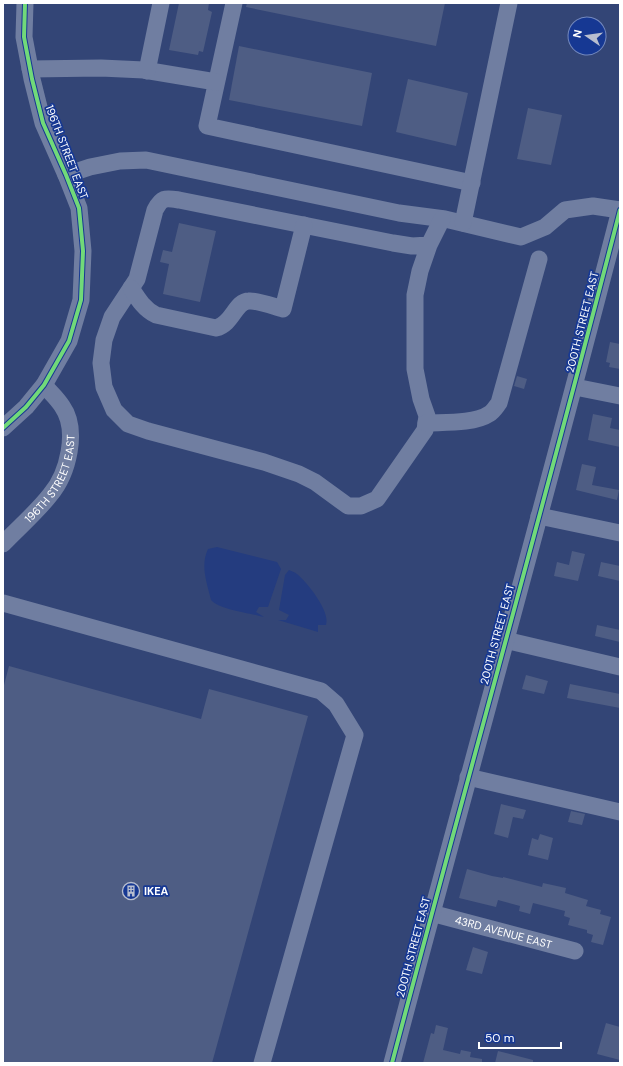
<svg xmlns="http://www.w3.org/2000/svg" width="623" height="1066" font-family="'DM Sans',sans-serif">
<style>
.water{fill:#243c7f}
.building{fill:#4e5d84}
.lines{fill:none;stroke-linecap:round;stroke-linejoin:round}
.minor{stroke:#707ea1;stroke-width:17}
.cycleway-casing{stroke:#163893;stroke-width:6}
.cycleway{stroke:#71d979;stroke-width:4}
.labels{text-anchor:middle;dominant-baseline:central;stroke-width:3.5;stroke-linejoin:round;paint-order:stroke}
.street-label{font-size:11px;fill:#fff;stroke:#163893}
.poi-label{font-size:11px;font-weight:bold;fill:#fff;stroke:#163893;text-anchor:start}
</style>
<rect width="100%" height="100%" fill="#334576"/>
<g class="water">
<path d="M 217,547 L 277,562 L 281,569 L 268,607 L 259,607 L 256,612 L 264,617 C 250,613 220,610 211,600 C 207,583 200,566 208,549 Z"/>
<path d="M 289,570 C 291,571 295,572 297,574 C 307,582 331,612 326,625 L 318,625 L 318,632 L 278,620 L 286,620 L 289,615 L 279,610 L 285,575 Z"/>
</g>
<g class="building">
<polygon points="179,3 209,3 208,10 212,12 203,52 199,51 198,55 169,50"/>
<polygon points="247,3 445,3 436,46 246,7"/>
<polygon points="239,46 372,73 362,126 229,100"/>
<polygon points="408,79 468,93 456,146 396,132"/>
<polygon points="528,108 562,115 551,165 517,159"/>
<polygon points="179,223 216,231 200,302 163,294 169,264 160,262 163,250 172,252"/>
<polygon points="610,342 620,344 620,369 609,367 610,363 606,362"/>
<polygon points="517,376 527,379 524,389 514,386"/>
<polygon points="593,414 612,418 610,428 620,430 620,447 588,440"/>
<polygon points="582,464 596,467 592,485 619,490 617,500 576,490"/>
<polygon points="572,551 585,554 578,581 554,576 557,562 569,565"/>
<polygon points="601,562 620,566 620,581 598,576"/>
<polygon points="597,625 620,630 620,642 595,636"/>
<polygon points="9,666 201,719 209,689 308,716 212,1063 3,1063 3,689"/>
<polygon points="526,675 548,681 544,694 522,689"/>
<polygon points="570,684 620,694 620,708 567,698"/>
<polygon points="501,804 526,810 523,819 513,817 508,838 494,834"/>
<polygon points="571,811 585,814 582,825 568,822"/>
<polygon points="540,834 553,838 548,860 528,855 532,838 538,840"/>
<polygon points="467,869 492,876 503,878 503,877 542,887 543,883 566,888 565,893 588,900 586,906 601,910 600,914 611,917 603,945 591,942 593,935 587,933 587,930 568,925 570,918 564,916 565,911 533,903 530,914 519,911 520,906 498,900 496,907 459,898"/>
<polygon points="473,947 488,952 482,974 466,970"/>
<polygon points="606,1023 620,1027 620,1060 597,1054"/>
<polygon points="436,1025 448,1028 443,1050 460,1054 461,1050 471,1052 470,1057 482,1059 482,1063 423,1063 431,1033 434,1034"/>
<polygon points="498,1051 533,1060 533,1063 495,1063"/>
</g>
<g class="lines">
<g class="minor">
<polyline points="234,3 207,126 472,183"/>
<polyline points="30,69 101,68 144,70 216,82"/>
<polyline points="147,71 161,3"/>
<polyline points="66,175 90,167 120,161 146,160 399,213 445,219 521,237 545,227 565,210 593,206 620,210"/>
<polyline points="463,223 509,3"/>
<path d="M 429,245 L 412,246 L 393,243 L 179,200 C 165,198 162,197 155,210 L 137,279 L 112,317 L 104,340 L 101,363 L 104,387 L 114,410 L 128,424 L 148,431 L 264,462 L 299,474 L 315,482 L 348,506 L 361,506 L 377,499 L 425,430 L 427,416 L 421,399 L 415,369 L 415,295 L 420,271 L 429,245 L 442,219"/>
<path d="M 131,288 C 138,299 144,309 156,315 L 216,328 C 233,324 235,301 249,301 C 257,300 275,307 283,309 L 304,225"/>
<polyline points="575,387 620,396"/>
<path d="M 426,423 C 443,422 474,424 489,414 C 493,412 496,407 499,403 L 539,259"/>
<polyline points="3,428 26,407 44,385 69,341 81,300 83,251 79,208 66,175 43,123 32,79 24,37 25,3"/>
<polyline points="539,516 620,533"/>
<path id="s1" d="M 3,544 C 18,528 36,513 50,495 C 68,474 79,430 62,406 C 57,398 50,392 44,385"/>
<polyline points="3,603 321,691 336,704 355,735 262,1063"/>
<polyline points="505,640 620,667"/>
<polyline points="468,777 620,812"/>
<path id="s2" d="M 431,913 L 575,951"/>
<path d="M 392,1063 C 467,779 547,495 620,210"/>
</g>
<g class="cycleway-casing">
<g id="cycleway">
<polyline points="3,428 26,407 44,385 69,341 81,300 83,251 79,208 66,175 43,123 32,79 24,37 25,3"/>
<path d="M 392,1063 C 467,779 547,495 620,210"/>
</g>
</g>
<use href="#cycleway" class="cycleway"/>
</g>
<defs>
<g id="building-ring" transform="scale(0.9)"><circle r="9.5" fill="#163893" stroke="#b8becf" stroke-width="1.5"/><path d="M-4-6H4V6H1V3H-1V6H-4ZM-2.5-4.3h1.7v1.8h-1.7ZM.8-4.3h1.7v1.8H.8ZM-2.5-1h1.7V.8h-1.7ZM.8-1h1.7V.8H.8Z" fill="#b8becf"/></g>
</defs>
<g fill-rule="evenodd">
<use href="#building-ring" x="131" y="891"/>
</g>
<g class="labels">
<g class="street-label">
<text transform="translate(67 152) rotate(69)">196TH STREET EAST</text>
<text transform="translate(582 322) rotate(-76)">200TH STREET EAST</text>
<text stroke="none"><textPath href="#s1" startOffset="83">196TH STREET EAST</textPath></text>
<text transform="translate(497 634) rotate(-75)">200TH STREET EAST</text>
<text stroke="none"><textPath href="#s2" startOffset="75">43RD AVENUE EAST</textPath></text>
<text transform="translate(413 947) rotate(-75)">200TH STREET EAST</text>
</g>
<g class="poi-label">
<text x="144" y="891">IKEA</text>
</g>
</g>
<rect width="623" height="1066" fill="none" stroke="#ffffff" stroke-width="8"/>
<g transform="translate(587 36) rotate(283)"><circle r="19" fill="#163893" stroke="#7388be"/>
<path d="M0-3L7 15L0 10L-7 15Z" fill="#b8becf"/>
<text y="-6" font-size="11" font-weight="bold" text-anchor="middle" fill="#ffffff">N</text>
</g>
<path d="M479 1042v6h82v-6" fill="none" stroke="#ffffff" stroke-width="2"/>
<text x="485" y="1042" font-size="12" fill="#ffffff" stroke="#163893" stroke-width="3" paint-order="stroke">50 m</text>
</svg>
